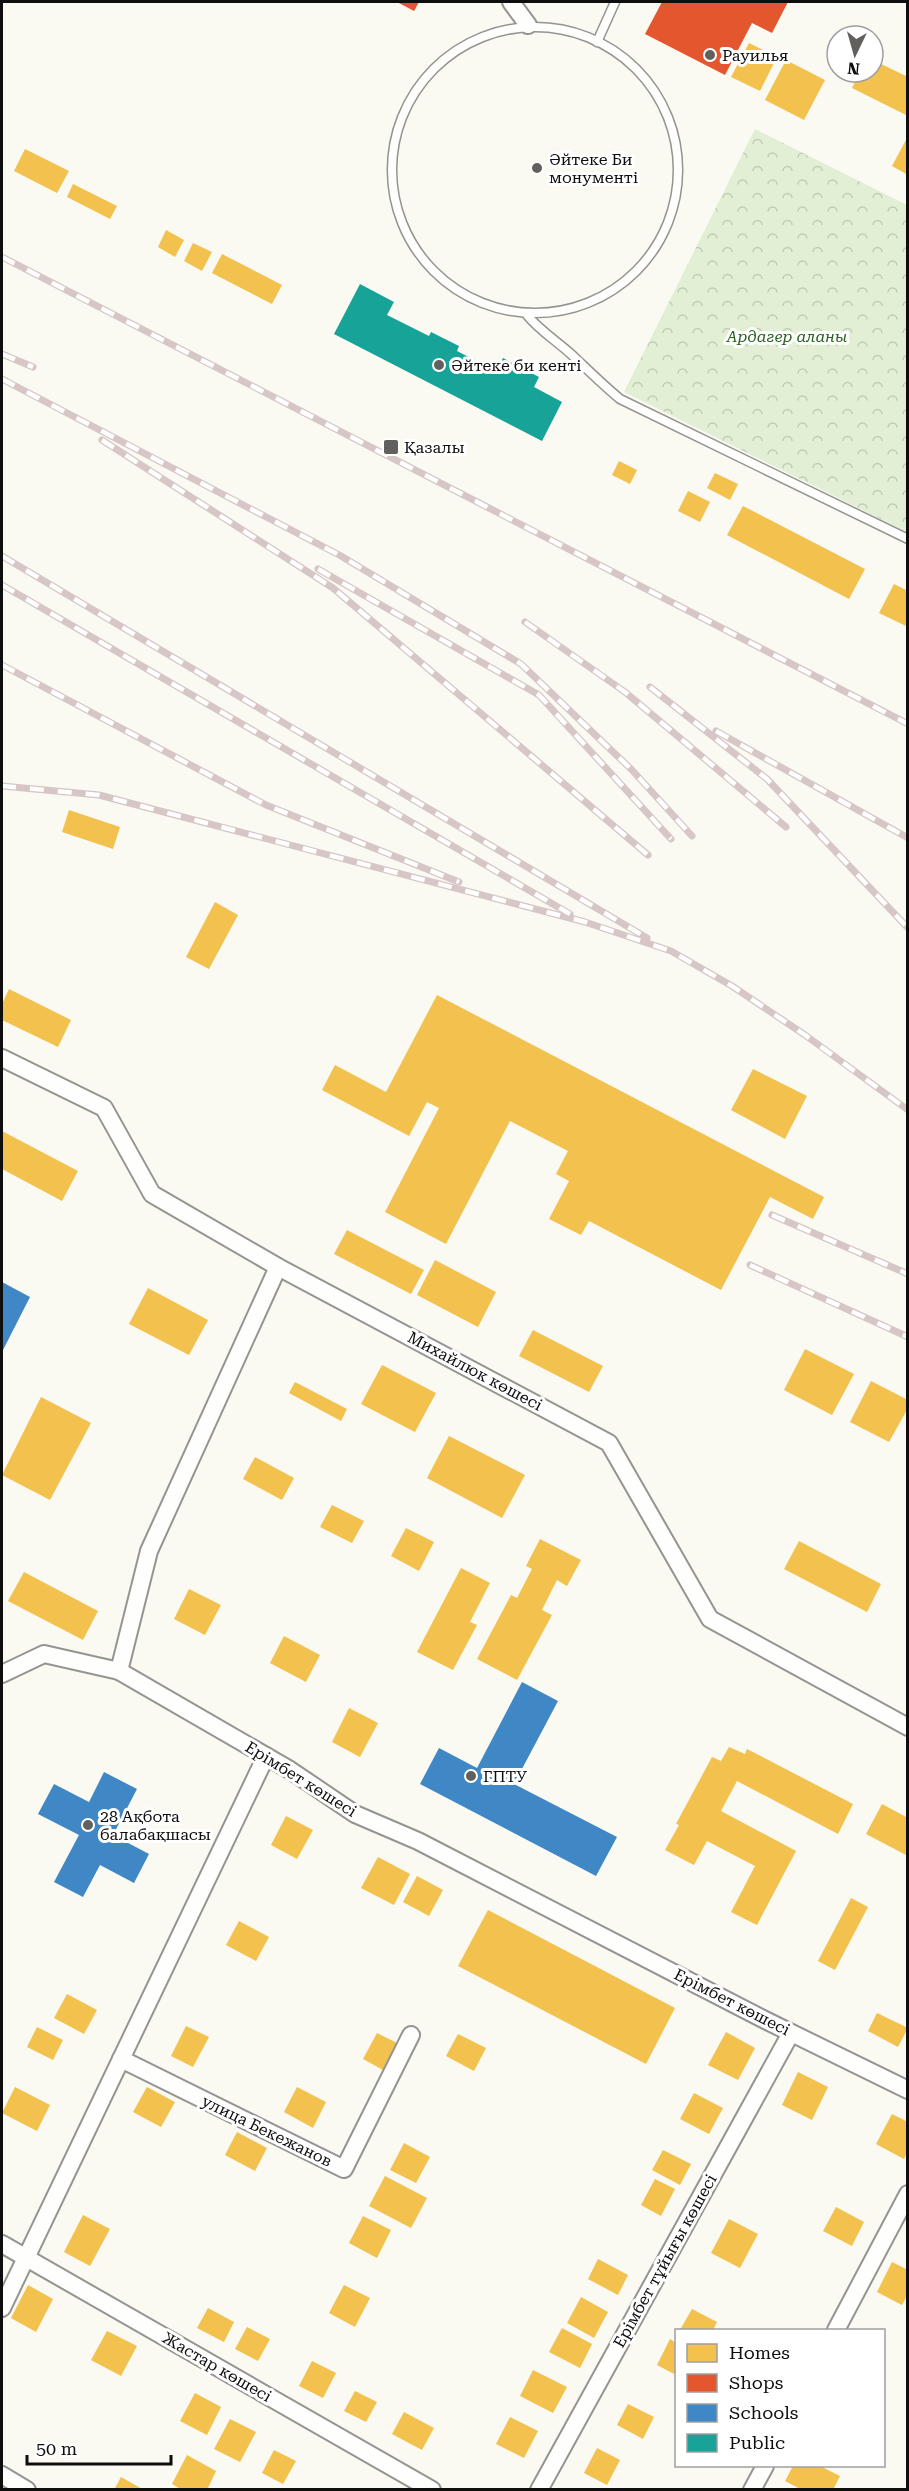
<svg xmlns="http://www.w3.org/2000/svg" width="909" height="2491" font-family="'Roboto Serif',serif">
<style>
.park{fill:url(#park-crowns)}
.homes{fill:#f2c14e}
.shops{fill:#e4572e}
.schools{fill:#3f88c5}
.public{fill:#17a398}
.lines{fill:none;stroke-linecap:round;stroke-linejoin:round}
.lane-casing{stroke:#949491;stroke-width:11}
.street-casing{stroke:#949491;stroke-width:20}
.lane{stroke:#fefefd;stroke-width:8}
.street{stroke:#fefefd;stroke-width:16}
.rail-casing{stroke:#d6c6c5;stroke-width:7}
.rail{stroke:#fff;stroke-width:4.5;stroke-dasharray:14;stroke-linecap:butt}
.poi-dot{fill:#61605e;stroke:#fff;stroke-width:2}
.labels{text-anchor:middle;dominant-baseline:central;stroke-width:6;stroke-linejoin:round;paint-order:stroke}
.poi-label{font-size:16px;fill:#0e0e0e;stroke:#fff;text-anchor:start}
.park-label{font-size:16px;font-style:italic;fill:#2b6221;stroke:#fff}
.street-label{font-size:16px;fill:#0e0e0e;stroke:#fff}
</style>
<defs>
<pattern id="park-crowns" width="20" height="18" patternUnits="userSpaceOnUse" patternTransform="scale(1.5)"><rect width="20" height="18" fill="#e2efd4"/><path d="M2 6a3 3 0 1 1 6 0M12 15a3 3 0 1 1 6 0" fill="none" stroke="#c1ccb5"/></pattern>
</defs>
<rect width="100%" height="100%" fill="#faf9f2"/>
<polygon class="park" points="755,129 907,205 907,532 624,392"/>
<g class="homes">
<polygon points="749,43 777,57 760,91 731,77"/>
<polygon points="786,60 825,80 804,120 765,100"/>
<polygon points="873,60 908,77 908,116 852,88 860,72 873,72"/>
<polygon points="908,136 908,175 892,166"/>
<polygon points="25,149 69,171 57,193 14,171"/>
<polygon points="73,184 117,206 110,219 67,197"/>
<polygon points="166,230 184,240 175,257 158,247"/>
<polygon points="193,243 212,252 202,271 184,261"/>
<polygon points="222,254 282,285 272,304 212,273"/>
<polygon points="619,461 637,470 630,484 612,475"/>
<polygon points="715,473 738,484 730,500 707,488"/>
<polygon points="688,491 710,502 700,522 678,511"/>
<polygon points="743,506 865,569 849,599 727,535"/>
<polygon points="894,584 908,591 908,627 879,613"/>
<polygon points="69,810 120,827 113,849 62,832"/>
<polygon points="215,902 238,915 209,969 186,957"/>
<polygon points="9,989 71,1020 58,1047 2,1020 2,1004"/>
<polygon points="437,995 824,1197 813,1219 770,1197 721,1290 589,1221 581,1235 549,1219 569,1181 556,1174 568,1151 510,1121 446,1244 385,1212 439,1108 427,1102 409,1136 322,1090 335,1065 386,1092"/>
<polygon points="753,1069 807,1096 785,1139 731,1110"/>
<polygon points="2,1131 78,1171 62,1201 2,1169"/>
<polygon points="347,1230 424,1270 411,1294 334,1254"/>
<polygon points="435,1260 496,1292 478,1327 417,1295"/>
<polygon points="148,1288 208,1320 189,1355 129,1324"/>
<polygon points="533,1330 603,1366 589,1392 519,1356"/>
<polygon points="805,1349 854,1374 832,1415 784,1390"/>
<polygon points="382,1365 436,1393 415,1432 361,1404"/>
<polygon points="871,1381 908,1400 908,1408 889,1442 850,1422"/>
<polygon points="295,1382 347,1409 341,1421 289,1393"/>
<polygon points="41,1397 91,1423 50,1500 2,1475"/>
<polygon points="449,1436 525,1475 502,1518 427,1478"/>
<polygon points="255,1457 294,1478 282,1500 243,1479"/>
<polygon points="332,1505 364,1521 352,1543 320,1527"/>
<polygon points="406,1528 434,1542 419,1571 391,1556"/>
<polygon points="540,1539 581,1560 567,1586 557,1580 542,1610 552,1615 517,1680 477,1659 511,1595 517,1598 532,1569 526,1566"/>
<polygon points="799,1541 881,1584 867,1612 784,1569"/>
<polygon points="461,1568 490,1583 470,1622 477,1625 453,1670 417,1652"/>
<polygon points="24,1572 98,1611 83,1640 8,1601"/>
<polygon points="189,1589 221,1605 205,1635 174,1619"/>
<polygon points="284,1636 320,1655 306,1682 270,1663"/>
<polygon points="349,1708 378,1723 360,1757 332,1742"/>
<polygon points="729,1747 745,1754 747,1749 853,1804 838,1834 737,1781 721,1811 796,1851 757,1925 731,1912 755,1866 707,1841 694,1865 665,1850 679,1825 676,1824 712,1757 721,1761"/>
<polygon points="882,1804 908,1818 908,1856 866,1834"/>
<polygon points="286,1816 313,1830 297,1859 271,1845"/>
<polygon points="378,1857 410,1874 394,1905 361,1888"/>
<polygon points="417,1876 443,1890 429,1916 403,1902"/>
<polygon points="851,1898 868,1907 835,1970 818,1961"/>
<polygon points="488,1910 675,2008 646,2064 458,1966"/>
<polygon points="239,1921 269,1937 256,1961 226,1945"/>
<polygon points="67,1994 97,2010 84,2034 54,2018"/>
<polygon points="877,2013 908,2028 898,2047 868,2031"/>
<polygon points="186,2026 209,2037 193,2067 171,2056"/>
<polygon points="37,2027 63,2040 53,2060 27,2047"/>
<polygon points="726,2032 755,2048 738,2080 708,2065"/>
<polygon points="377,2033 397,2043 383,2070 363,2059"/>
<polygon points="458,2034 486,2048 474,2071 446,2056"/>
<polygon points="798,2072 828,2087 812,2120 782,2105"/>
<polygon points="15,2087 50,2105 37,2131 2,2113"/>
<polygon points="147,2087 175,2102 161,2127 133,2112"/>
<polygon points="297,2087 326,2102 313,2128 284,2112"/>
<polygon points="694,2093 723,2108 709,2134 680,2119"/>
<polygon points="892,2114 908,2122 908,2151 904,2159 876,2144"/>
<polygon points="237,2132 267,2148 255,2171 225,2155"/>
<polygon points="404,2143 430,2157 416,2183 390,2170"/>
<polygon points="663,2150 691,2164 680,2185 652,2170"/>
<polygon points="385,2176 427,2198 411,2228 369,2206"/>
<polygon points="655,2179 675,2189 661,2216 641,2205"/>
<polygon points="836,2207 864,2222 852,2246 823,2231"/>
<polygon points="83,2215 110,2229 90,2266 64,2252"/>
<polygon points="363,2216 391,2230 377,2258 349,2243"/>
<polygon points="729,2219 758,2234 740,2268 711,2253"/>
<polygon points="598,2259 628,2275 618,2295 588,2279"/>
<polygon points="892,2262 908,2270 908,2294 902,2305 877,2292"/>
<polygon points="28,2285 53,2299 36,2332 11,2318"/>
<polygon points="344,2285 370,2298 355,2327 329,2313"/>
<polygon points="581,2297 608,2312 594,2338 567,2323"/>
<polygon points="208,2308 234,2322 224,2342 197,2328"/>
<polygon points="692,2309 717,2322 713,2330 680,2330"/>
<polygon points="247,2327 270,2339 258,2361 235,2349"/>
<polygon points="562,2328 592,2344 580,2368 549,2352"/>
<polygon points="107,2331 137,2346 121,2376 91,2360"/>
<polygon points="670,2339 676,2343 676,2375 657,2365"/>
<polygon points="312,2361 336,2373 323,2398 299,2386"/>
<polygon points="533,2370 567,2387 553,2413 520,2396"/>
<polygon points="355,2391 377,2402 366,2422 344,2411"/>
<polygon points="195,2393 221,2407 207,2435 180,2421"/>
<polygon points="628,2404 654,2417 643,2439 617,2425"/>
<polygon points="404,2412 434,2428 422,2450 392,2434"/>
<polygon points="510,2417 538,2431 524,2458 496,2444"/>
<polygon points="230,2419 256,2432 240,2462 214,2449"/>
<polygon points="597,2448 620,2460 607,2485 584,2473"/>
<polygon points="274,2450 296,2461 283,2484 262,2473"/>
<polygon points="187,2455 216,2471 207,2490 182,2490 172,2484"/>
<polygon points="793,2466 820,2466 840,2476 833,2490 802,2490 785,2481"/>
<polygon points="121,2477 144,2490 114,2490"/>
</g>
<g class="shops">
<polygon points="397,2 419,2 414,11"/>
<polygon points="662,2 788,2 772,33 752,23 725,75 645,34"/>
</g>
<g class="schools">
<polygon points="2,1282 30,1297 2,1352"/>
<polygon points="522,1682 558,1701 514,1784 617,1837 596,1876 420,1784 439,1748 477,1768"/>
<polygon points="104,1772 137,1789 113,1835 149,1854 134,1883 100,1865 83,1897 54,1882 79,1835 38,1814 54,1784 89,1802"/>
</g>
<polygon class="public" points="360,284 394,302 387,315 429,336 431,332 459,346 457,351 496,371 503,358 539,377 534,387 562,402 542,441 334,334"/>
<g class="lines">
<g class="lane-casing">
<g id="lane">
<circle cx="535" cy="170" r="143"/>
<polyline points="597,42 615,2"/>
<path d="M 527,315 C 540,331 557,341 572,355 C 588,370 603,385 620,399 L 908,539"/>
</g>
</g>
<g class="street-casing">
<g id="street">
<polyline points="511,2 528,25"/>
<polyline points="2,1058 104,1108 152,1194 278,1267 609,1443 710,1619 908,1727"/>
<polyline points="278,1267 149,1551 119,1671 290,1770 355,1814 418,1841 767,2021 908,2090"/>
<polyline points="2,1674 44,1654 119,1671"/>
<polyline points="121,2059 344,2169 411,2035"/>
<polyline points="2,2244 432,2490"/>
<polyline points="2,2308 266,1756"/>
<polyline points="836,2330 908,2194"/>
<polyline points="2,2475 27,2490"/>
<polyline points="539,2490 791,2033"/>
<polyline points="752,2490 765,2466"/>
</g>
</g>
<use href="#lane" class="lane"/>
<use href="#street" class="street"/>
<g class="rail-casing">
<g id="rail">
<polyline points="2,257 908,724"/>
<polyline points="2,354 33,367"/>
<polyline points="2,379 341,556 521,664 632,770 692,836"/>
<polyline points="102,440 333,588 648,855"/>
<polyline points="2,556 647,938"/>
<polyline points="318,569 539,695 671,839"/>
<polyline points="2,585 570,914"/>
<polyline points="525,622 625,692 786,827"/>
<polyline points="2,665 266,805 459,882"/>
<polyline points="650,687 767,779 908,928"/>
<polyline points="716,731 908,838"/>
<polyline points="2,786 99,795 585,922 671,951 732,986 805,1035 908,1110"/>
<polyline points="772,1215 908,1274"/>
<polyline points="750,1265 908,1337"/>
</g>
</g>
<use href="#rail" class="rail"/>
</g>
<g class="poi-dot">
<circle cx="710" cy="55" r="6"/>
<circle cx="537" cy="168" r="6"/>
<circle cx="439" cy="365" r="6"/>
<rect x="383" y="439" width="16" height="16" rx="3"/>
<circle cx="471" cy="1776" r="6"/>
<circle cx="88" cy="1825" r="6"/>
</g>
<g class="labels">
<g class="poi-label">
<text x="722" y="55">Рауилья</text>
<text x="549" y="159">Əйтеке Би<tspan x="549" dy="18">монументі</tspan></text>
<text x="451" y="365">Әйтеке би кенті</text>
<text x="404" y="447">Қазалы</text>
<text x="483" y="1776">ГПТУ</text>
<text x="100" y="1816">28 Ақбота<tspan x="100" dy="18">балабақшасы</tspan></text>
</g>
<g class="park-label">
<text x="787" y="336">Ардагер аланы</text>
</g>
<g class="street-label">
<text transform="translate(475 1371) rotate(28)">Михайлюк көшесі</text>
<text transform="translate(301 1779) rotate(32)">Ерімбет көшесі</text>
<text transform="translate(732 2002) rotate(27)">Ерімбет көшесі</text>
<text transform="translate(267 2131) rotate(26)">улица Бекежанов</text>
<text transform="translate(665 2261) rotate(-61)">Ерімбет тұйығы көшесі</text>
<text transform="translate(217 2367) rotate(30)">Жастар көшесі</text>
</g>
</g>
<rect width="909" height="2491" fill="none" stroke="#0e0e0e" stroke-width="6"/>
<rect x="675" y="2329" width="210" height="138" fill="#ffffff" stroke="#9f9f9f" stroke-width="1.5"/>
<rect x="687" y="2344" width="30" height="18" fill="#f2c14e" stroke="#9f9f9f" stroke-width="1.5"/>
<text x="729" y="2359" font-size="18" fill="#0e0e0e">Homes</text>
<rect x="687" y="2374" width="30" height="18" fill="#e4572e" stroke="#9f9f9f" stroke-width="1.5"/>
<text x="729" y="2389" font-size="18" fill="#0e0e0e">Shops</text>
<rect x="687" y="2404" width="30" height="18" fill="#3f88c5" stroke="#9f9f9f" stroke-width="1.5"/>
<text x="729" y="2419" font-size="18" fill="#0e0e0e">Schools</text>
<rect x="687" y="2434" width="30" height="18" fill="#17a398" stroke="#9f9f9f" stroke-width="1.5"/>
<text x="729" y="2449" font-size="18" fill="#0e0e0e">Public</text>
<g transform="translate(855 54) rotate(185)"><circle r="28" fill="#ffffff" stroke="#9f9f9f" stroke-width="1.5"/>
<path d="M0-4.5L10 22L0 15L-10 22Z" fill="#61605e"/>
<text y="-9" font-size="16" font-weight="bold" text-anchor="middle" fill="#0e0e0e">N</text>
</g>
<path d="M27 2455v9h144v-9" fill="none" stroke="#0e0e0e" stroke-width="3"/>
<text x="36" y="2455" font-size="18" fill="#0e0e0e" stroke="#ffffff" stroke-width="4.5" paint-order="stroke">50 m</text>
</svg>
